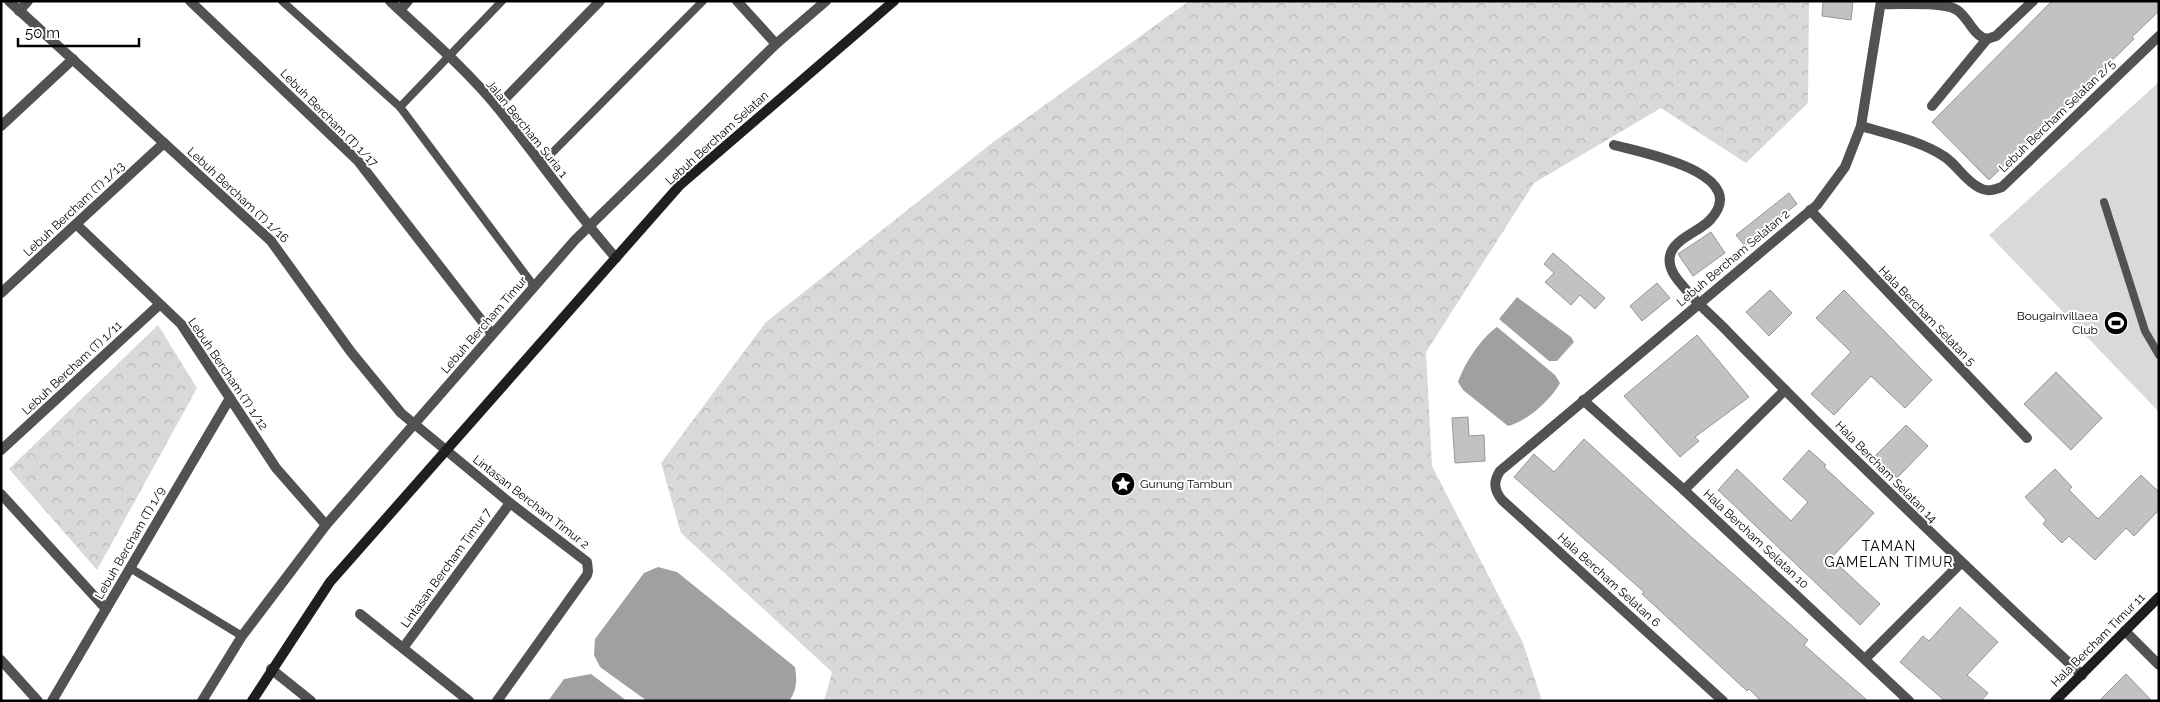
<svg xmlns="http://www.w3.org/2000/svg" width="2160" height="702" font-family="Raleway,sans-serif">
<style>
.grass{fill:#d9d9d9}
.forest{fill:url(#forest-crowns)}
.water{fill:#a0a0a0}
.building{fill:#c2c2c2;stroke:#969696}
.lines{fill:none;stroke-linecap:round;stroke-linejoin:round}
.lane{stroke:#525252;stroke-width:8}
.street{stroke:#525252;stroke-width:10}
.secondary{stroke:#1f1f1f;stroke-width:10}
.labels{text-anchor:middle;dominant-baseline:central;stroke-width:4;stroke-linejoin:round;paint-order:stroke}
.street-label{font-size:12px;fill:#000;stroke:#fff}
.poi-label{font-size:12px;fill:#000;stroke:#fff;text-anchor:end}
.neighbourhood-label{font-size:14px;letter-spacing:1px;fill:#000;stroke:#fff}
</style>
<defs>
<pattern id="forest-crowns" width="20" height="18" patternUnits="userSpaceOnUse" patternTransform="scale(1.25)"><rect width="20" height="18" fill="#d9d9d9"/><path d="M2 6a3 3 0 1 1 6 0M12 15a3 3 0 1 1 6 0" fill="none" stroke="#b8b8b8"/></pattern>
</defs>
<rect width="100%" height="100%" fill="#fff"/>
<polygon class="grass" points="2159,82 2159,412 1989,235"/>
<g class="forest">
<polygon points="1189,1 1809,1 1808,103 1746,163 1661,108 1534,183 1426,352 1432,466 1523,643 1542,701 824,701 832,672 681,533 661,463 766,322 992,143"/>
<polygon points="158,325 197,388 97,570 9,469"/>
</g>
<g class="water">
<polygon points="1517,297 1571,337 1574,342 1557,361 1549,361 1499,319"/>
<path d="M 1497,327 L 1555,375 L 1560,383 C 1551,400 1526,422 1508,426 L 1463,390 L 1458,382 C 1464,364 1481,338 1497,327 Z"/>
<path d="M 658,567 L 677,572 L 795,667 C 797,680 797,690 789,701 L 647,701 L 600,667 L 594,655 L 595,639 L 644,573 Z"/>
<polygon points="591,674 627,701 548,701 564,679"/>
</g>
<g class="building">
<polygon points="1823,1 1853,1 1851,20 1822,16"/>
<polygon points="2052,1 2159,1 2159,11 2132,37 2134,39 1989,180 1932,122"/>
<polygon points="1789,193 1797,204 1745,246 1736,235"/>
<polygon points="1711,232 1725,253 1693,276 1678,254"/>
<polygon points="1553,253 1605,298 1595,309 1580,295 1571,305 1545,282 1554,273 1544,264"/>
<polygon points="1657,283 1670,298 1642,321 1630,306"/>
<polygon points="1770,290 1792,313 1769,336 1746,312"/>
<polygon points="1844,290 1932,380 1905,408 1871,376 1834,415 1811,394 1851,352 1816,318"/>
<polygon points="1697,335 1749,397 1695,437 1699,441 1680,457 1624,396"/>
<polygon points="2056,372 2102,418 2071,450 2024,404"/>
<polygon points="1468,417 1469,436 1484,435 1485,461 1455,463 1452,418"/>
<polygon points="1906,425 1928,446 1897,478 1875,456"/>
<polygon points="1584,439 1689,535 1808,640 1804,645 1868,701 1761,701 1749,689 1747,691 1642,594 1644,592 1514,477 1534,454 1554,472"/>
<polygon points="1809,450 1826,465 1824,467 1874,513 1831,558 1880,604 1860,625 1718,490 1737,469 1791,521 1808,502 1783,479"/>
<polygon points="2055,469 2072,487 2069,490 2098,519 2141,475 2159,492 2159,510 2134,536 2126,528 2095,560 2069,536 2062,543 2043,524 2046,520 2025,497"/>
<polygon points="1960,607 1998,642 1967,675 1988,693 1981,701 1945,701 1900,662 1923,636 1929,641"/>
<polygon points="2126,674 2152,701 2099,701"/>
</g>
<g class="lines">
<g class="lane">
<polyline points="282,1 400,107 534,286"/>
<polyline points="400,107 502,1"/>
<polyline points="541,164 703,1"/>
<polyline points="2104,202 2145,331 2159,355"/>
<polyline points="130,568 242,636"/>
</g>
<g class="street">
<polyline points="9,1 271,241 351,352 401,413 510,503 587,562 588,571 587,575 497,701"/>
<polyline points="190,1 358,161 492,334"/>
<path d="M 390,1 C 427,36 466,69 498,108 C 538,158 574,210 616,258"/>
<polyline points="737,1 776,44"/>
<path d="M 1881,4 C 1899,5 1943,1 1957,10 C 1969,18 1973,36 1987,39"/>
<polyline points="400,10 408,1"/>
<polyline points="19,11 28,1"/>
<polyline points="1932,106 1987,39 1996,36 2033,1"/>
<polyline points="497,107 600,1"/>
<polyline points="1,126 73,59"/>
<path d="M 1861,126 C 1888,134 1921,141 1945,157 C 1958,166 1965,181 1980,188 C 1987,192 1994,190 2002,187 L 2159,36"/>
<path d="M 1614,145 C 1640,152 1754,173 1710,220 C 1699,232 1673,239 1670,256 C 1667,270 1679,281 1687,291 C 1699,305 1713,317 1726,330 C 1756,361 1786,391 1816,421 C 1904,507 1992,592 2082,675"/>
<polyline points="1810,210 2027,438"/>
<polyline points="77,225 181,324 276,468 326,525"/>
<polyline points="1,293 164,143"/>
<polyline points="1583,400 1684,490 1909,701"/>
<polyline points="1,450 159,305"/>
<polyline points="1684,490 1785,390"/>
<polyline points="1,494 106,609"/>
<polyline points="360,614 469,701"/>
<polyline points="2125,631 2159,665"/>
<polyline points="403,648 510,503"/>
<polyline points="1866,658 1961,563"/>
<polyline points="1,660 38,701"/>
<polyline points="271,669 311,701"/>
<polyline points="52,701 230,398"/>
<polyline points="202,701 242,636 326,525 575,240 776,44 826,1"/>
<path d="M 1723,701 L 1502,500 C 1494,490 1493,482 1500,471 L 1817,205 L 1845,167 L 1861,126 L 1881,1"/>
</g>
<g class="secondary">
<polyline points="252,701 330,582 680,185 894,1"/>
<polyline points="2055,701 2159,597"/>
</g>
</g>
<defs>
<g id="stadium-disc" transform="scale(1.25)"><circle r="9.5" fill="#000" stroke="#fff"/><path d="M0-5a6.5 5 0 1 0 0 10a6.5 5 0 1 0 0-10ZM-3.5-1.8h7v3.6h-7Z" fill="#fff"/></g>
<g id="sight-disc" transform="scale(1.25)"><circle r="9.5" fill="#000" stroke="#fff"/><path d="M0-6L1.8-2.2L6-1.7L2.9 1.2L3.7 5.4L0 3.3L-3.7 5.4L-2.9 1.2L-6-1.7L-1.8-2.2Z" fill="#fff"/></g>
</defs>
<g fill-rule="evenodd">
<use href="#stadium-disc" x="2116" y="323"/>
<use href="#sight-disc" x="1123" y="484"/>
</g>
<g class="labels">
<g class="street-label">
<text transform="translate(2057 116) rotate(-44)">Lebuh Bercham Selatan 2/5</text>
<text transform="translate(329 118) rotate(45)">Lebuh Bercham (T) 1/17</text>
<text transform="translate(527 129) rotate(51)">Jalan Bercham Suria 1</text>
<text transform="translate(717 138) rotate(-42)">Lebuh Bercham Selatan</text>
<text transform="translate(238 195) rotate(43)">Lebuh Bercham (T) 1/16</text>
<text transform="translate(74 209) rotate(-43)">Lebuh Bercham (T) 1/13</text>
<text transform="translate(1733 258) rotate(-40)">Lebuh Bercham Selatan 2</text>
<text transform="translate(1927 316) rotate(46)">Hala Bercham Selatan 5</text>
<text transform="translate(484 325) rotate(-49)">Lebuh Bercham Timur</text>
<text transform="translate(72 368) rotate(-43)">Lebuh Bercham (T) 1/11</text>
<text transform="translate(228 374) rotate(56)">Lebuh Bercham (T) 1/12</text>
<text transform="translate(1886 472) rotate(45)">Hala Bercham Selatan 14</text>
<text transform="translate(531 502) rotate(38)">Lintasan Bercham Timur 2</text>
<text transform="translate(1756 539) rotate(43)">Hala Bercham Selatan 10</text>
<text transform="translate(130 543) rotate(-60)">Lebuh Bercham (T) 1/9</text>
<text transform="translate(446 568) rotate(-54)">Lintasan Bercham Timur 7</text>
<text transform="translate(1609 580) rotate(42)">Hala Bercham Selatan 6</text>
<text transform="translate(2098 640) rotate(-45)">Hala Bercham Timur 11</text>
</g>
<g class="poi-label">
<text x="2098" y="316">Bougainvillaea<tspan x="2098" dy="14">Club</tspan></text>
<text x="1140" y="484" text-anchor="start">Gunung Tambun</text>
</g>
<g class="neighbourhood-label">
<text x="1889" y="546">TAMAN<tspan x="1889" dy="16">GAMELAN TIMUR</tspan></text>
</g>
</g>
<rect width="2160" height="702" fill="none" stroke="#000000" stroke-width="5"/>
<path d="M18 38v8h121v-8" fill="none" stroke="#000000" stroke-width="2.5"/>
<text x="25" y="38" font-size="15" fill="#000000" stroke="#ffffff" stroke-width="4" paint-order="stroke">50 m</text>
</svg>
